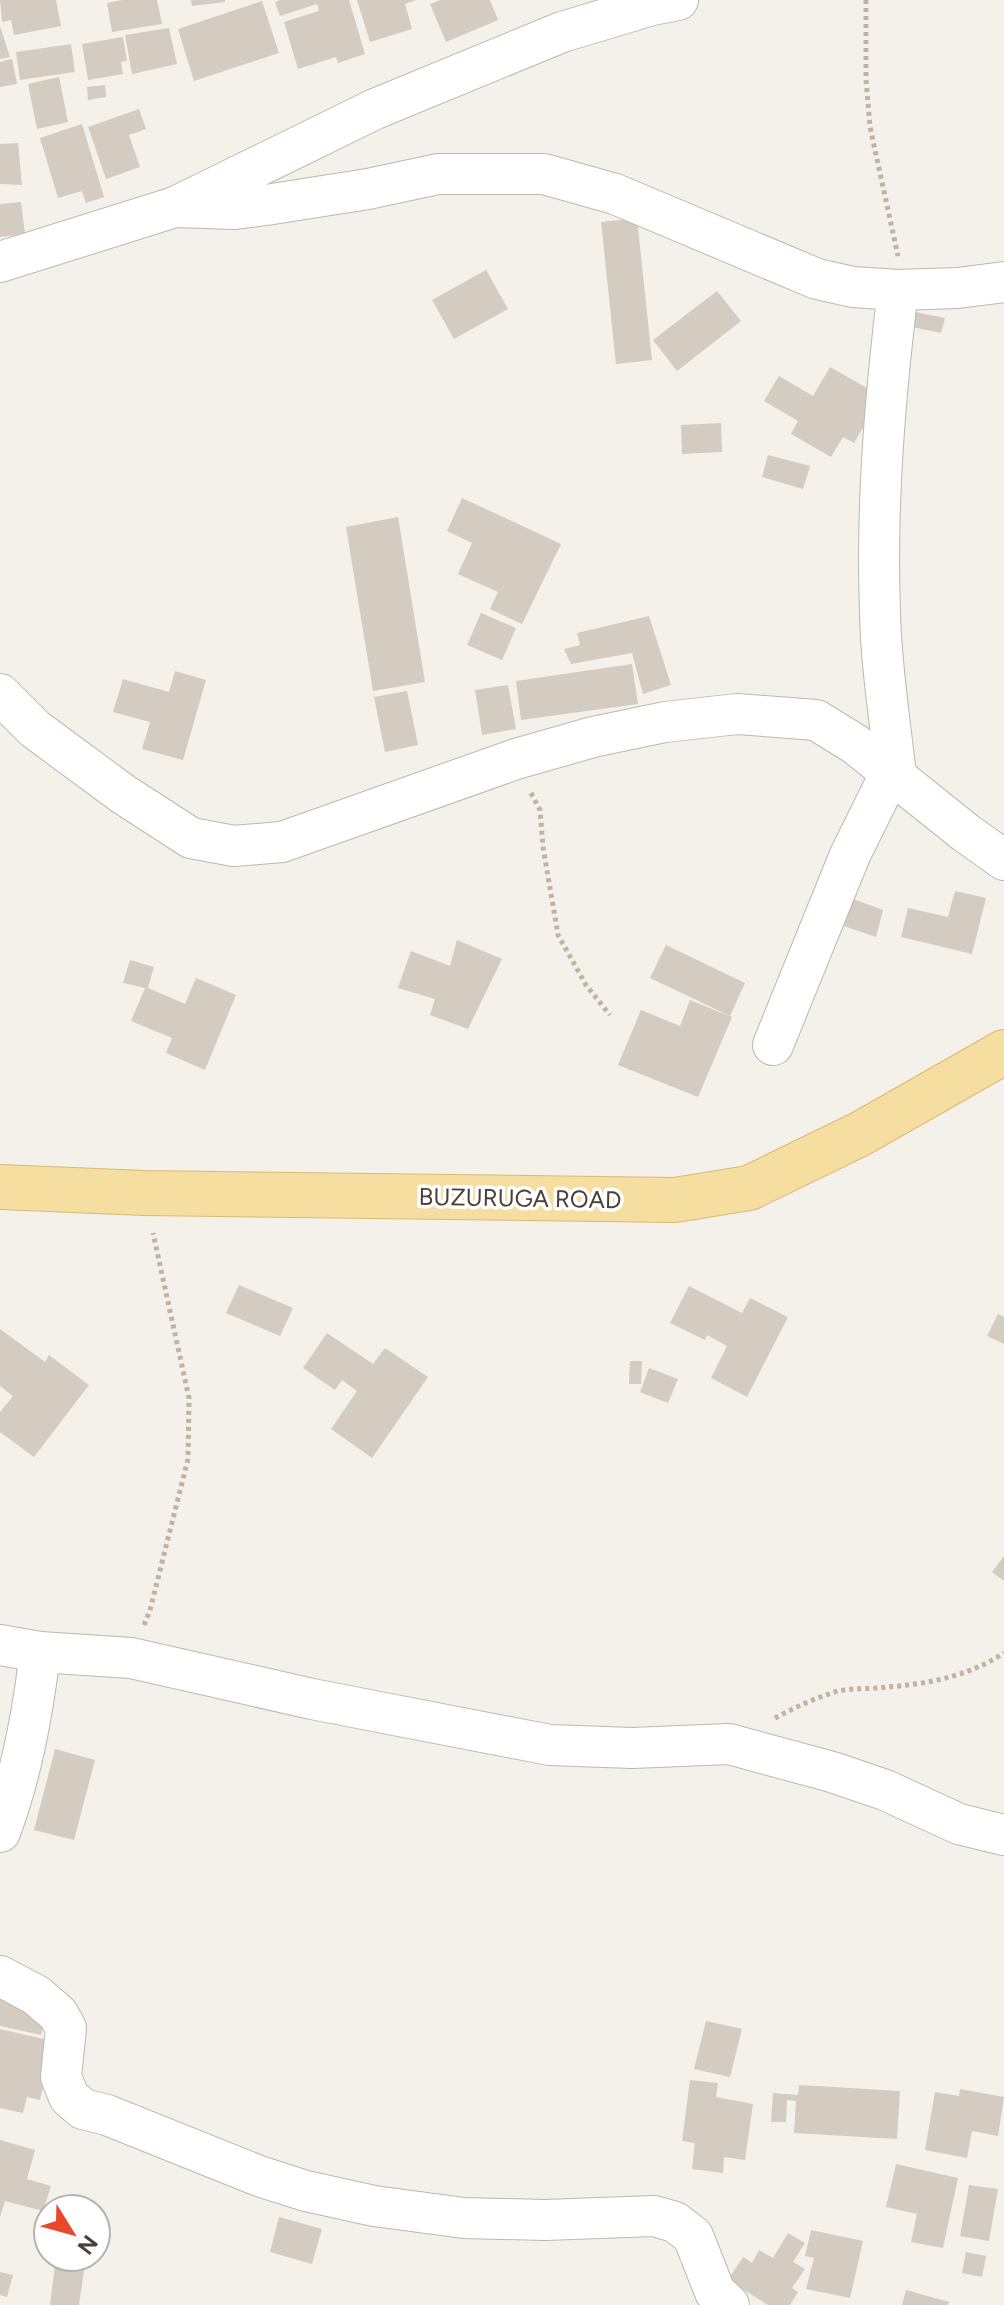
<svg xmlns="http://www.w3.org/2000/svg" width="1004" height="2305" font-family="Figtree,sans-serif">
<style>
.building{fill:#d4ccc0}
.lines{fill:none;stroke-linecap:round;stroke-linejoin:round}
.minor-casing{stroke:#beb8ad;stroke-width:42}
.major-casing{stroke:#daba71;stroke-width:46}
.path{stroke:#bfb49f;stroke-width:5;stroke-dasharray:4 4;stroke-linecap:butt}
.minor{stroke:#fff;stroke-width:40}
.major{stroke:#f6dda0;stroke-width:44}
.labels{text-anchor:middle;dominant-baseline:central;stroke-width:7;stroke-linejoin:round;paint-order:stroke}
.street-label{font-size:24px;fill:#474138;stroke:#fff}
</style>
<rect width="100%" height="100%" fill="#f3f1ea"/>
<g class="building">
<polygon points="0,0 56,0 61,26 14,35 11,20 2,22"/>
<polygon points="122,0 157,0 162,24 112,32 107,3"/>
<polygon points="191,0 225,0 225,2 192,6"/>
<polygon points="280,0 349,0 365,54 338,63 336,57 298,69 284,22 319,11 317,4 280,16 275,2"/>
<polygon points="357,0 416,0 405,4 412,29 370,42"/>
<polygon points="440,0 490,0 498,20 446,42 430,4"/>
<polygon points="262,1 279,53 194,81 178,29"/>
<polygon points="0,26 10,57 0,59"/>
<polygon points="169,28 177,64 132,74 125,35"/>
<polygon points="123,37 127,61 121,62 123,74 88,80 82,44"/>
<polygon points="71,44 75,72 20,80 16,52"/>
<polygon points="12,59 17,84 0,87 0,62"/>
<polygon points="59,77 68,122 37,129 28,84"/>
<polygon points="105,85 106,97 88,100 87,87"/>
<polygon points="139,109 146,129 129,135 140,167 106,179 88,127"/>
<polygon points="82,124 104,197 86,203 82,191 58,198 40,138"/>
<polygon points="18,143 22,185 0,184 0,144"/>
<polygon points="21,202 25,234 0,237 0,204"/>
<polygon points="637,218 652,360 616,364 601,222"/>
<polygon points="486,270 508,309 454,339 432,300"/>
<polygon points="717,291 741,321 677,371 653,340"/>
<polygon points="915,312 945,318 941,333 912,327"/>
<polygon points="830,367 881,396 854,443 843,437 831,457 791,434 798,421 764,401 779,376 813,396"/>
<polygon points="721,423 722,452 682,454 681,425"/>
<polygon points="768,455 810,466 803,489 762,477"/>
<polygon points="462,498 561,544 522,624 490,609 498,592 458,574 472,543 447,531"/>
<polygon points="398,517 425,682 373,691 346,527"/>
<polygon points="481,613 516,628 502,660 467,645"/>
<polygon points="649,616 671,685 643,694 632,653 571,664 564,649 580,645 577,633"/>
<polygon points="632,664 638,704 521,720 516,681"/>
<polygon points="175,671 206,680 183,760 142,749 150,722 113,712 123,679 169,692"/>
<polygon points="508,685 516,729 482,735 475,690"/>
<polygon points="407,691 418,745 385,752 374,697"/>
<polygon points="955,891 986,898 972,954 901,937 908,908 948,917"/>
<polygon points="845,896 883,910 876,937 838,924"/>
<polygon points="457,940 502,959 468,1029 430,1015 435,999 398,988 411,951 450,966"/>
<polygon points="666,945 745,983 730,1016 650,978"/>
<polygon points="130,960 154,967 148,988 185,1004 196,978 236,995 205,1070 166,1053 172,1038 131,1021 145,988 123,983"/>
<polygon points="690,1000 732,1017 698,1097 618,1065 641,1010 680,1026"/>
<polygon points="239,1285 293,1308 280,1336 226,1313"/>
<polygon points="689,1286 742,1313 750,1298 788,1317 747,1397 711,1378 727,1346 707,1335 705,1340 670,1323"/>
<polygon points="998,1314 1004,1317 1004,1344 987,1336"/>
<polygon points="0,1329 45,1362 49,1355 89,1385 34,1457 0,1432 0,1412 13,1396 0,1386"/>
<polygon points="327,1333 373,1364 385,1348 428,1377 372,1458 331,1429 357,1391 342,1380 335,1390 303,1368"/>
<polygon points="630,1361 642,1361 641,1384 629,1384"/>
<polygon points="649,1368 678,1379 668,1403 640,1392"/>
<polygon points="1004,1556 1004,1581 992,1572"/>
<polygon points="55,1749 95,1760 74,1840 34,1830"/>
<polygon points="0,1992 45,2019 41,2035 0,2026"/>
<polygon points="706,2021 742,2029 730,2077 694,2069"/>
<polygon points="0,2029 53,2041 40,2100 27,2097 23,2113 0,2108"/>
<polygon points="690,2080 718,2083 716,2097 753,2104 745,2160 724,2157 723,2173 692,2169 695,2143 682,2141"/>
<polygon points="799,2085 900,2091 897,2139 794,2133 796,2101 787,2100 786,2122 771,2122 773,2093 798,2095"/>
<polygon points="960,2089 1004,2097 998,2136 972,2131 967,2158 925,2150 935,2092 959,2096"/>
<polygon points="0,2140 35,2150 27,2179 51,2186 43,2211 5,2201 0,2217"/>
<polygon points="896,2164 958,2178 943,2248 911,2242 917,2214 886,2207"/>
<polygon points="969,2185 998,2189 989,2241 960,2236"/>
<polygon points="279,2217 322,2229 312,2264 270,2252"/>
<polygon points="811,2230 863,2241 850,2298 806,2289 814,2258 805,2256"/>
<polygon points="788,2233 805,2243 793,2262 805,2269 792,2288 798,2292 790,2305 768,2305 728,2280 743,2257 752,2263 759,2250 773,2258"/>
<polygon points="966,2252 986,2256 982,2277 962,2273"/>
<polygon points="56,2257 86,2257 79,2305 50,2305"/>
<polygon points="0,2272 13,2275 7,2297 0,2295"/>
<polygon points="906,2290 949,2302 948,2305 902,2305"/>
</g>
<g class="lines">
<g class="minor-casing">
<g id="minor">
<polyline points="175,207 235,209 266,205 368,189 438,174 544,174 615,194 817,279 853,287 898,290 958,288 1004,282"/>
<polyline points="0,262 175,207 375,109 562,32 652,5 678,0"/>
<polyline points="0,694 35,729 123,794 191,838 234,846 282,842 516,759 593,737 665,722 737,714 816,720 855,744 966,833 1004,860"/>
<path d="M 896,775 C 890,721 881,666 880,612 C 876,504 885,397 898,290"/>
<polyline points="773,1045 850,855 891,772"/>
<polyline points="0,1645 40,1652 131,1658 312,1699 550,1745 632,1748 729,1744 832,1772 885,1790 959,1824 1004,1835"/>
<path d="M 0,1832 C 22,1774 33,1713 40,1652"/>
<polyline points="0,1976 36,1995 58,2014 66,2028 61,2077 69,2097 83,2109 107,2115 259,2176 306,2191 374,2206 464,2218 545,2220 654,2216 675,2222 693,2236 715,2292 729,2305"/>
</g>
</g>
<g class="major-casing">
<polyline id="major" points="0,1187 144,1193 675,1200 749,1188 860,1134 1004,1052"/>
</g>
<g class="path">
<polyline points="866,0 866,79 870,127 898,256"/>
<polyline points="531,793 540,810 543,847 558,935 586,985 610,1015"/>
<polyline points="144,1625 150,1610 188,1459 189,1398 153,1233"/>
<path d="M 775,1718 C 794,1708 817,1697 838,1691 C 853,1688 871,1689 887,1687 C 928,1684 969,1676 1004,1653"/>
</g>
<use href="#minor" class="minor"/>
<use href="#major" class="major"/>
</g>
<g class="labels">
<g class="street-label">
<text transform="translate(520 1198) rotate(1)">BUZURUGA ROAD</text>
</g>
</g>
<g transform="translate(72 2233) rotate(127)"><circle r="38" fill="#ffffff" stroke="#b5b3af" stroke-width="2"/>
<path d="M0-6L14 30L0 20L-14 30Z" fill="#e8482c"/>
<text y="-12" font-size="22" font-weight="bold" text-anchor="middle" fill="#474138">N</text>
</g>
</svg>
